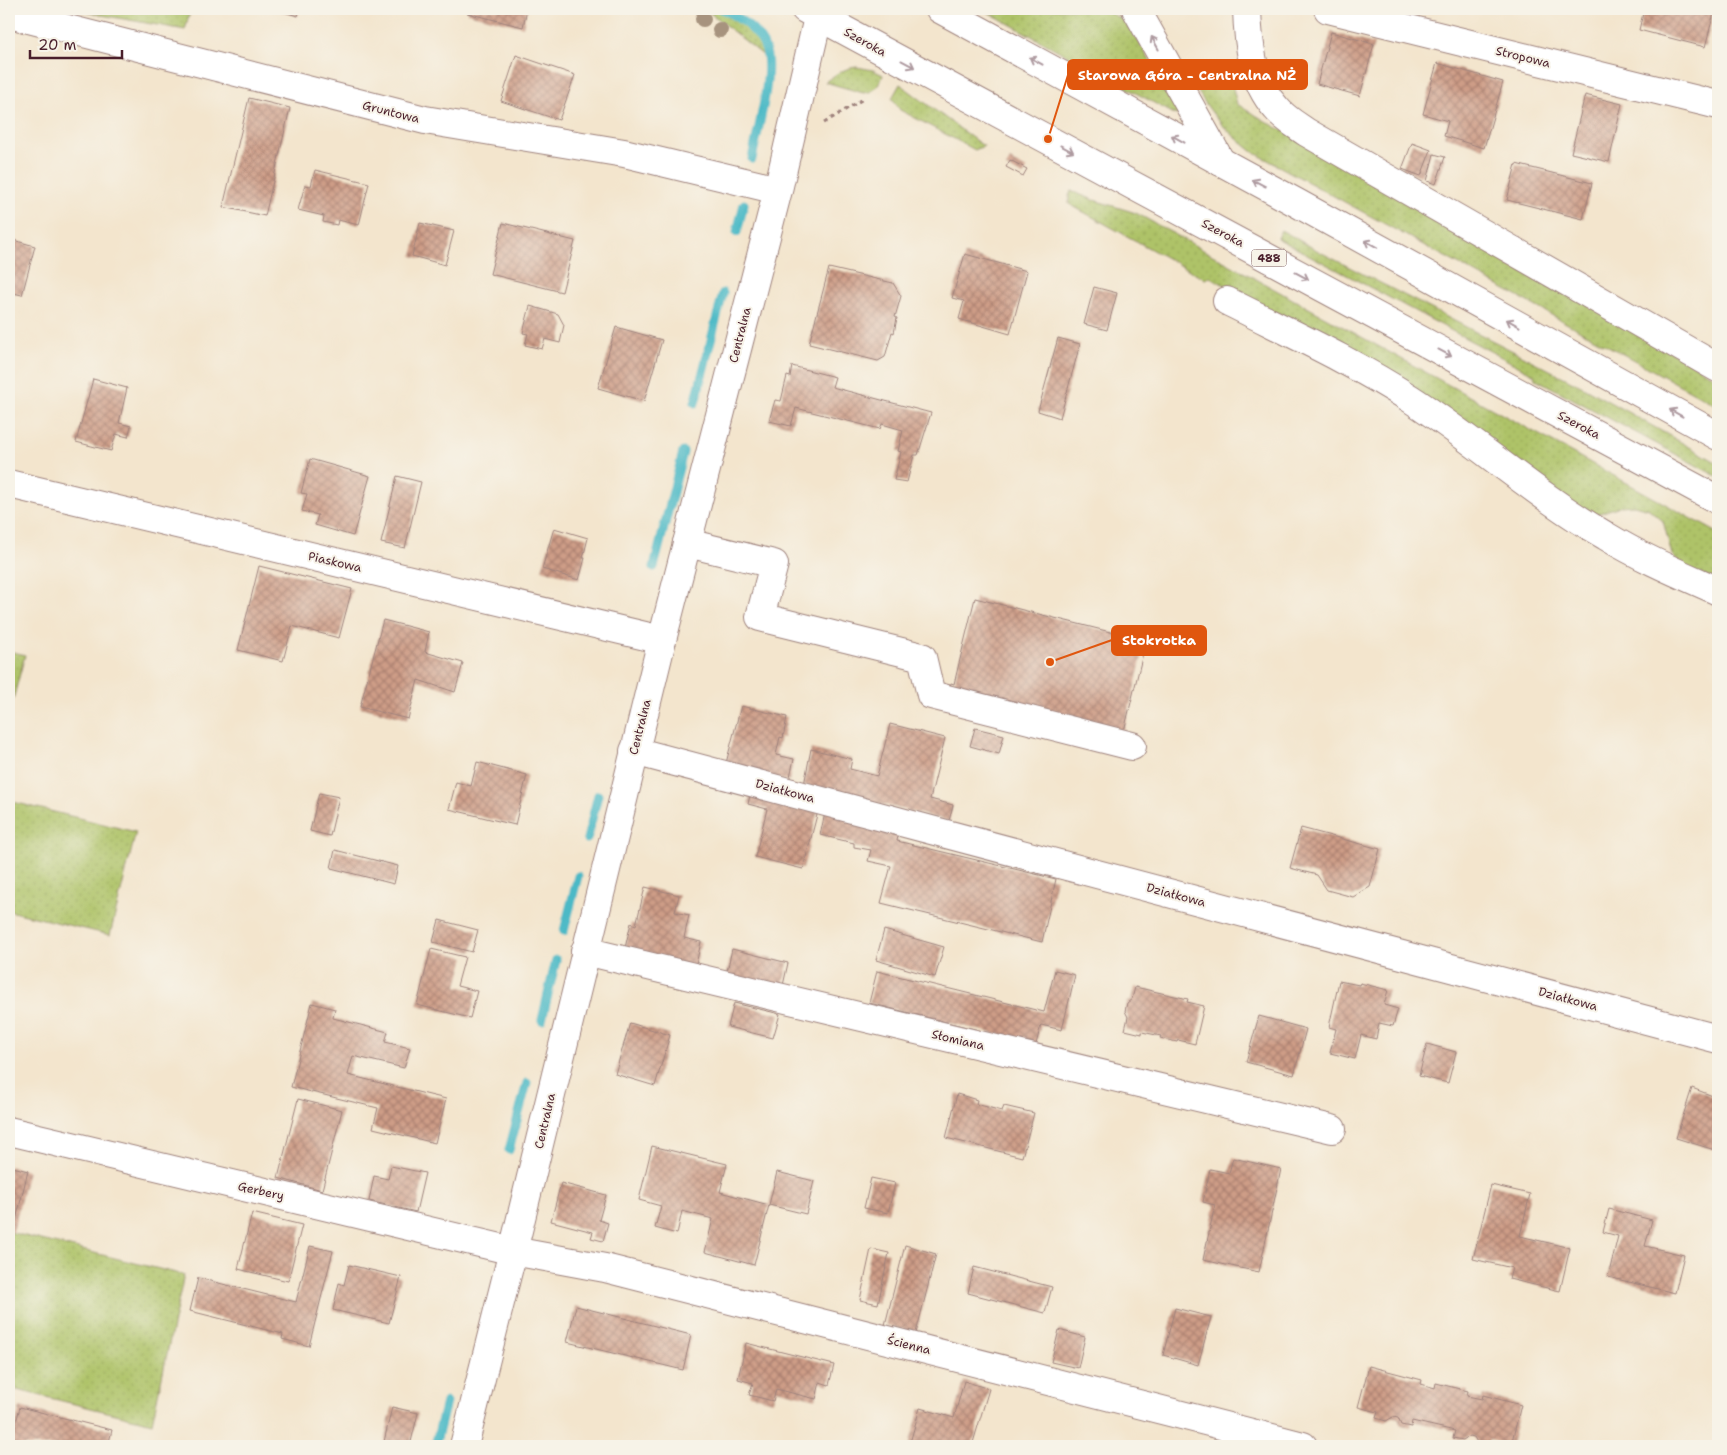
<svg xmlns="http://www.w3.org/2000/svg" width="1727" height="1455" font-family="'Shantell Sans',sans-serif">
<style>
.grass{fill:url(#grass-dots);stroke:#7c714a}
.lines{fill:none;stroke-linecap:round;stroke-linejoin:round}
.stream{stroke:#4cb9c6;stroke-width:9}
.building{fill:url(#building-cross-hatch)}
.minor-casing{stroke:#9e827c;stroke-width:30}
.major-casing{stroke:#9e827c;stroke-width:30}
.path{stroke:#9e827c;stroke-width:3;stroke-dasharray:4 4;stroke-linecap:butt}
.minor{stroke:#fff;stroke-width:28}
.major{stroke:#fff;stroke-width:28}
.tree{fill:#a7937e}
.oneway{stroke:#ae9aa0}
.labels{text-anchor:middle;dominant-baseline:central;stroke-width:4;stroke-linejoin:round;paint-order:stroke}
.shield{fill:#f7f3e8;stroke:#7e5f64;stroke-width:1}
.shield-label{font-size:11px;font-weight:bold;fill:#4a1f2b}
.street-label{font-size:12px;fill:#4a1f2b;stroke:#f7f3e8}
.leader{fill:none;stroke:#e0560e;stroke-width:2}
.callout-dot{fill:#e0560e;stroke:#f7f3e8;stroke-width:2}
.callout{fill:#e0560e;stroke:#e0560e;stroke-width:2}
.callout-label{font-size:14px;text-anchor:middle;font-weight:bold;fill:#fff}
</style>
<defs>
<pattern id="grass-dots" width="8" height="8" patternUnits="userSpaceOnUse" patternTransform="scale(1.25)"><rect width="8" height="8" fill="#aec368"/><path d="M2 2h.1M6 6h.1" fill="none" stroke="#97a75a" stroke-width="1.8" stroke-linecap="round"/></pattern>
<pattern id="building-cross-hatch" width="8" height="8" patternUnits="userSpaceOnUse" patternTransform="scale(1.25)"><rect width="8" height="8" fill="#ce9d87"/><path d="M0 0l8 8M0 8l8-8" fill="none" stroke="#a97f6f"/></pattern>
</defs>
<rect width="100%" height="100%" fill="#f7f3e8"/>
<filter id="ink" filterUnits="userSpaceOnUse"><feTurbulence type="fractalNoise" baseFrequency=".02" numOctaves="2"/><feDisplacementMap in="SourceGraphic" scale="10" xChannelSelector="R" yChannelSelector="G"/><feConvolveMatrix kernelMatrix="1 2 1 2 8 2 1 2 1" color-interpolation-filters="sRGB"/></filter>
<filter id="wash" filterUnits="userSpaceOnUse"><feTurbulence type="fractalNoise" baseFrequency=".0096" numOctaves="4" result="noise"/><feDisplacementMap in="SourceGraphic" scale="20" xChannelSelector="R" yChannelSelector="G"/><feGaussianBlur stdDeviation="1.12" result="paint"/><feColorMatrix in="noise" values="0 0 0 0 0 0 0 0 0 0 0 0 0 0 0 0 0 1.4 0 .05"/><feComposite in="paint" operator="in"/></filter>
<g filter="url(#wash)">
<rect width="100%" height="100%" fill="#f3e5cd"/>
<g class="grass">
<polygon points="68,9 191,9 185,30"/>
<path d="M 693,9 C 701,9 713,7 720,9 C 740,16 760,36 764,56 L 710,13 Z"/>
<polygon points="982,9 1102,9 1126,21 1181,112 1176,115"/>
<path d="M 1240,64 L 1241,67 L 1233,88 L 1237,104 L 1274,126 L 1305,142 L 1718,379 L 1718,406 L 1253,152 C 1225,130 1212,116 1194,85 Z"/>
<path d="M 857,67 L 873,70 L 883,75 C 879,85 875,93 863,93 L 825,82 C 836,74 844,68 857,67 Z"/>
<polygon points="900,84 979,143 984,146 975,150 900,110 892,98"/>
<polygon points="1071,191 1094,200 1136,213 1718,533 1718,581 1681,566 1672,555 1663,521 1649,509 1634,505 1620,506 1597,514 1579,509 1356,357 1210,277 1205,279 1069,204 1069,196"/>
<polygon points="1281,230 1322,253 1583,387 1718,463 1718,477 1534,378 1535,375 1277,238"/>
<polygon points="9,651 25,655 9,715"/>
<polygon points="9,801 136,832 110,935 9,911"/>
<polygon points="9,1232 184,1275 152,1423 9,1388"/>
</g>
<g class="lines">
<g class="stream">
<path d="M 722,9 C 740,18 760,31 766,51 C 773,76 757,132 752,159"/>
<polyline points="737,232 744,204"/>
<polyline points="695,403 723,293"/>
<polyline points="654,567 683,452"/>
<polyline points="587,839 598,795"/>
<polyline points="564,931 578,876"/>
<polyline points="542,1020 556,960"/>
<polyline points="509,1150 527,1083"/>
<polyline points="435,1446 446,1402"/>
</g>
</g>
<g id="blocks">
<g class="building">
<polygon points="272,9 300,9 298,16"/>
<polygon points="468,9 527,9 523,27 467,13"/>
<polygon points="1644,9 1715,9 1705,47 1639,30"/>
<polygon points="1331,32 1374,44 1360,96 1317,84"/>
<polygon points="516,55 575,75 559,120 501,101"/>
<polygon points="1437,63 1503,82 1484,148 1444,136 1448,121 1423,114"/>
<polygon points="1585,95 1622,104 1609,162 1571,153"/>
<polygon points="249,98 290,108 265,216 223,207"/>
<polygon points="1412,143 1431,150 1421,176 1402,169"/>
<polygon points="1434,154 1445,157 1436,184 1427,181"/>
<polygon points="1010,160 1027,169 1023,176 1006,167"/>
<polygon points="1516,164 1592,183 1583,219 1507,200"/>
<polygon points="315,170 369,183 359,225 338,220 337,225 323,222 324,216 298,210 305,185 311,186"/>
<polygon points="420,223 454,231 445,265 412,256"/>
<polygon points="503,223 575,241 562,292 490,274"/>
<polygon points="9,239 35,246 22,295 9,292"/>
<polygon points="965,254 1027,271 1010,334 959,319 964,301 952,298"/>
<polygon points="829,268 893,283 901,296 895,317 897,318 894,333 892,332 885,357 878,361 809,344"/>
<polygon points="1094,287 1117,293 1107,330 1084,324"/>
<polygon points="530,306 558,314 564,325 560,343 545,339 542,349 525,345 528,334 523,333"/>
<polygon points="616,327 662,340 644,401 598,388"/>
<polygon points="1058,338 1080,344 1060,418 1038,411"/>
<polygon points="792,366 835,377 832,387 931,413 918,455 914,455 907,482 894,480 901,452 898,451 903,430 882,424 880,429 796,408 791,426 769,421 775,400 781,401 787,376 790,377"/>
<polygon points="93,379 127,388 119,423 131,426 128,437 116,434 111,451 76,442"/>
<polygon points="310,459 370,476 353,536 315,525 318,515 302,511 307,494 301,493"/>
<polygon points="397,476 421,482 405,548 381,543"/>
<polygon points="554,528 588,538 583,558 585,558 579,580 542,569"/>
<polygon points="259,566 352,589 339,638 292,626 283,661 238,650"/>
<polygon points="975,598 1146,641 1124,731 950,687 951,683 954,684"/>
<polygon points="383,620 429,632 425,652 463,663 455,692 418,680 408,719 360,707"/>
<polygon points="741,706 787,717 783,738 780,737 776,755 794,759 789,781 725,767"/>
<polygon points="890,724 945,738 930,799 953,805 949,821 804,785 811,749 852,759 850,769 877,776"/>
<polygon points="975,728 1004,735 999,754 970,746"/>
<polygon points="477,762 527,775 515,825 449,809 456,782 471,786"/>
<polygon points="751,791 819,807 803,869 755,857 767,809 748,804"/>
<polygon points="319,793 339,797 330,836 310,831"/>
<polygon points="826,809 900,827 897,841 1056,879 1042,942 881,903 891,866 868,861 871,850 854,847 854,843 820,835"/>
<polygon points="1301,828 1380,849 1370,887 1353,897 1327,890 1317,875 1290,868"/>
<polygon points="335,850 398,866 394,884 331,868"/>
<polygon points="645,887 679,895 675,912 689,915 684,938 701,942 695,969 624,952 631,923 636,925"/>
<polygon points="439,920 478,930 472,952 433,942"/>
<polygon points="884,930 944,947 935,977 876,960"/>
<polygon points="431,949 465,957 457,986 477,991 470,1018 417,1005"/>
<polygon points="732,949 788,963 782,990 726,976"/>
<polygon points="1055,970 1075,975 1062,1030 1041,1025 1036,1044 869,1003 877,971 1044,1012"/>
<polygon points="1339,981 1359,985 1360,983 1388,990 1384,1005 1398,1009 1393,1026 1379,1023 1376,1039 1361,1035 1355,1059 1330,1053 1336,1029 1329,1027"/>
<polygon points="1135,987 1188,999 1187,1002 1204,1006 1195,1044 1178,1040 1177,1042 1160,1038 1161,1036 1142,1032 1142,1034 1125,1030 1128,1017 1125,1011 1127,1003 1132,999"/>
<polygon points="312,1003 335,1009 333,1018 388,1032 385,1042 410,1048 404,1068 353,1056 348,1075 446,1099 435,1143 373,1128 378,1108 291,1087"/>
<polygon points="734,1003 780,1014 773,1038 728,1027"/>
<polygon points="1259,1016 1306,1029 1294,1075 1246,1062"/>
<polygon points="630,1023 670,1035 655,1086 615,1074"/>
<polygon points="1427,1044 1456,1052 1448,1083 1419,1076"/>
<polygon points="1692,1088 1718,1098 1718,1151 1676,1138"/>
<polygon points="957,1094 977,1100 976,1104 1002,1111 1004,1106 1034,1113 1022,1157 946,1138"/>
<polygon points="298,1099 342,1110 322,1190 278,1178"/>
<polygon points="652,1146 727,1164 720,1192 769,1205 754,1265 705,1252 713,1219 682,1211 677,1234 655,1228 661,1206 639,1200"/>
<polygon points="1233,1158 1281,1169 1259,1272 1203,1260 1215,1205 1203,1202 1210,1169 1229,1173"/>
<polygon points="9,1166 28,1171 13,1232 9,1231"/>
<polygon points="391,1166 425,1173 416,1212 369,1201 374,1176 388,1179"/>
<polygon points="777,1172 814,1181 806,1214 769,1205"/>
<polygon points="871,1178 895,1183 888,1213 864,1208"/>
<polygon points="561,1183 606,1195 599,1220 608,1223 603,1241 591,1238 593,1232 551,1221"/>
<polygon points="1491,1185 1530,1194 1520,1236 1570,1248 1560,1291 1509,1279 1512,1268 1473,1259"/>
<polygon points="1609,1209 1652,1220 1645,1246 1684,1255 1675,1293 1608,1277 1618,1236 1603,1232"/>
<polygon points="252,1213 302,1225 288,1281 238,1269"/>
<polygon points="905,1245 936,1254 916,1333 885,1325"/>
<polygon points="310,1246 333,1251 309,1346 282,1339 283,1334 190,1311 198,1278 296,1302"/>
<polygon points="871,1249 889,1253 878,1304 860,1300"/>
<polygon points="349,1265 401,1277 389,1323 333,1310 339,1283 344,1285"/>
<polygon points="974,1267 1052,1287 1045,1313 968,1293"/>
<polygon points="576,1306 691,1335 683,1370 567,1342"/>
<polygon points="1175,1308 1211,1317 1198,1365 1163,1355"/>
<polygon points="1059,1330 1085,1337 1078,1368 1051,1362"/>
<polygon points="746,1343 834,1365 829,1385 820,1382 816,1399 776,1389 773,1401 749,1395 753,1383 738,1379"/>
<polygon points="1369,1366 1422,1380 1421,1384 1435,1388 1436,1383 1468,1391 1467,1396 1482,1399 1483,1395 1521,1405 1511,1445 1489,1440 1487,1446 1478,1444 1474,1437 1469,1436 1463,1440 1453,1438 1455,1431 1412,1421 1411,1427 1401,1425 1398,1418 1393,1417 1386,1421 1376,1418 1378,1412 1358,1407"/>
<polygon points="964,1381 989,1389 972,1446 909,1446 920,1408 954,1418"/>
<polygon points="20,1407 112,1430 108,1446 10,1446"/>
<polygon points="392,1407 418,1413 410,1446 383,1446"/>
</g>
</g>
</g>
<g filter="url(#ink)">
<use href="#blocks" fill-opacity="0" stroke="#9e827c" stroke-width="1"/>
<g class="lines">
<g class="minor-casing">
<g id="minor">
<polyline points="1136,9 1221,162"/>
<path d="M 1247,9 C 1248,42 1252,82 1276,108 C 1284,118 1296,125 1306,132 L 1718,368"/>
<polyline points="1328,9 1718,105"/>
<polyline points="9,14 425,120 624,153 778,190"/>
<path d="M 1227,301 C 1288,332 1352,361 1411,399 C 1477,442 1537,496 1606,536 C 1642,558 1680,574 1718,591"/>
<polyline points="9,484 662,640"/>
<polyline points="687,543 774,564 760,617 922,657 931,695 1132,746"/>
<polyline points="634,751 1718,1039"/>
<polyline points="585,951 1332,1129"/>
<polyline points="9,1131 513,1251 605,1268 1303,1446"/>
<polyline points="464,1446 513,1251 662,640 778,190 820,9"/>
</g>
</g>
<g class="major-casing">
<g id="major">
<polyline points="805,9 1718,500"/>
<polyline points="940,9 1297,203 1718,436"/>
</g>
</g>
<polyline class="path" points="824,123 863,99"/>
<use href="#minor" class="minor"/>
<use href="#major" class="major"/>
</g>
<g class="tree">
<circle cx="703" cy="19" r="8"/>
<circle cx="720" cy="30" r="8"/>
</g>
<defs><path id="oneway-shaft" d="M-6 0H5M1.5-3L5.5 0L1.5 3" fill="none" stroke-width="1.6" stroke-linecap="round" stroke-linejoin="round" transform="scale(1.25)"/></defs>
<g class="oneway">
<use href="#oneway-shaft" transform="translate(1155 43) rotate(-119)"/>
<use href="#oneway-shaft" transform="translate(1036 61) rotate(-151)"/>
<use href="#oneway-shaft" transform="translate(908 64) rotate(28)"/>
<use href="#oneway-shaft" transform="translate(1178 139) rotate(-151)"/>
<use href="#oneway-shaft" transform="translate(1067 149) rotate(28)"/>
<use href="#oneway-shaft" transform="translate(1259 183) rotate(-152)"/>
<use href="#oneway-shaft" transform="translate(1371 244) rotate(-151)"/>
<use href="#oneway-shaft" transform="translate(1302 276) rotate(28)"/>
<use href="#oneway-shaft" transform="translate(1513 323) rotate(-151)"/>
<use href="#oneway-shaft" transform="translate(1445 353) rotate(28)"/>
<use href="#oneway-shaft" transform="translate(1676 413) rotate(-151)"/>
</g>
</g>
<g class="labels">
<rect class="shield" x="1251.5" y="249.5" width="35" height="17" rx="4"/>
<g class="shield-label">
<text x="1269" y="258">488</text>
</g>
<g class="street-label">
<text transform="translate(865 42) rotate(29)">Szeroka</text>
<text transform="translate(1523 57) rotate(14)">Stropowa</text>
<text transform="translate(391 112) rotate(14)">Gruntowa</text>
<text transform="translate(1223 233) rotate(28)">Szeroka</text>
<text transform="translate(740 335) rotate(-76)">Centralna</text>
<text transform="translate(1579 425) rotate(28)">Szeroka</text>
<text transform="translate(335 562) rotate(13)">Piaskowa</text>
<text transform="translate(640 727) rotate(-76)">Centralna</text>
<text transform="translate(785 791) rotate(15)">Działkowa</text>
<text transform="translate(1176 895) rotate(15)">Działkowa</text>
<text transform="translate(1568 999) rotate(15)">Działkowa</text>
<text transform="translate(958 1040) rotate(13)">Słomiana</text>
<text transform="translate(545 1121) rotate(-77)">Centralna</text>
<text transform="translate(261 1191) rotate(13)">Gerbery</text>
<text transform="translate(909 1345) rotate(14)">Ścienna</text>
</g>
</g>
<path class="leader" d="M1048 139L1068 75M1050 662L1112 640"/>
<g class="callout-dot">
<circle cx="1048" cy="139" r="5"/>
<circle cx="1050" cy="662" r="5"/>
</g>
<g class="callout">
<rect x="1068" y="60" width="239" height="29" rx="5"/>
<rect x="1112" y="626" width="94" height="29" rx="5"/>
</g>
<g class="callout-label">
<text x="1187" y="80">Starowa Góra - Centralna NŻ</text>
<text x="1159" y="645">Stokrotka</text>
</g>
<rect width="1727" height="1455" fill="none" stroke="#f7f3e8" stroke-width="30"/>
<path d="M30 50v8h92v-8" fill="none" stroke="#4a1f2b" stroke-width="2.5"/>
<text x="38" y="50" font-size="15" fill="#4a1f2b" stroke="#f7f3e8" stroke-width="4" paint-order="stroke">20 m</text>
</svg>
